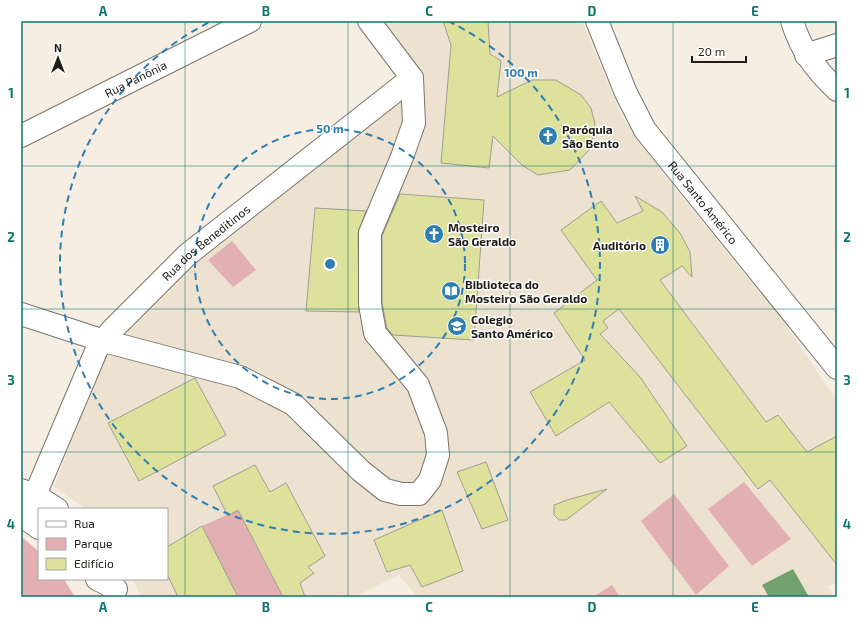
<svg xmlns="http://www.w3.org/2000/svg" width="858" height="618" font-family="'Exo 2',sans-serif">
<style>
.built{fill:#ede2d0}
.green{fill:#e2b0b3}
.water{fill:#71a16e}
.building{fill:#dde19b;stroke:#9d9f93}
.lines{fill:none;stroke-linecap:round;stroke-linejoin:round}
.minor-casing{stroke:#7b756b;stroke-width:24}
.minor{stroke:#fff;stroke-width:22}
.grid{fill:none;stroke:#0f766e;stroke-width:1;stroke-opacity:0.55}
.ring{fill:none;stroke:#2e7eb0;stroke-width:2;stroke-dasharray:7 5}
.labels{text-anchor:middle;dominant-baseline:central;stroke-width:3;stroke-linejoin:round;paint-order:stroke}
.street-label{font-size:12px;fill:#201d19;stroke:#fff}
.poi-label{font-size:12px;font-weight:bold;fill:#201d19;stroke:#fff;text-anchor:start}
.centre{fill:#2e7eb0;stroke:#fff;stroke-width:2}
.ring-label{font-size:12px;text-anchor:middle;font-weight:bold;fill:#2e7eb0;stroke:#fff;stroke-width:3;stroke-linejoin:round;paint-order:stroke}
.neatline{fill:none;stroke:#0f766e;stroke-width:1.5}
.grid-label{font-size:13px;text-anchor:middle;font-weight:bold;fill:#0f766e}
</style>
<rect width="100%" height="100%" fill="#f6eee3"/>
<polygon class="built" points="383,21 582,21 621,115 665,176 746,276 773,306 837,401 837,583 828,586 833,597 418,597 399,575 354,597 141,597 133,579 167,579 167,509 86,509 54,487 108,346 192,261 413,67"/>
<g class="green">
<polygon points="232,241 256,270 233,287 208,260"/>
<polygon points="744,482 791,539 752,566 708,509"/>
<polygon points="674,494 729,566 696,595 641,521"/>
<polygon points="238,510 283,597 237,596 202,526"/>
<polygon points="21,536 39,552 39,579 64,579 75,597 21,597"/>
<polygon points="612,585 620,597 593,597"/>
</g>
<polygon class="water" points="793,569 809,597 769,597 762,585"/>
<g class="building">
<polygon points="443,21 488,21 490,54 501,61 497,97 532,80 556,80 581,95 591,108 595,124 591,148 570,170 538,175 522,165 493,136 489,168 441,163 451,45"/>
<polygon points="400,194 484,200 474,340 393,335 387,328 382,303 382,236"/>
<polygon points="635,196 662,212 680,233 690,252 692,277 682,266 660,280 766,422 778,415 807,452 837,436 837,565 770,480 758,489 619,309 603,321 608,328 600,334 640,377 687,446 660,463 609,402 556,436 530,392 585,360 554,313 597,280 561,230 601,201 617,223 643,211"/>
<polygon points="315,208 366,211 358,233 359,312 306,311"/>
<polygon points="195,378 226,435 139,481 108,423"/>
<polygon points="486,462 508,520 482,529 457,472"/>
<polygon points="255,465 270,492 286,483 325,556 308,567 314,573 300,583 305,597 283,597 238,510 228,516 213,486"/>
<polygon points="607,489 566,520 559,520 554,515 554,505 567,500"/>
<polygon points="442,510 463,571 422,587 410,565 387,572 374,540"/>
<polygon points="202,526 238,597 178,597 167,574 167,547"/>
</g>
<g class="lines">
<g class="minor-casing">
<g id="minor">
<path id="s1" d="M 597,21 L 626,93 L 645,130 L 837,368"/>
<path d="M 792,21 C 801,50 815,69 837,90"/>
<polyline points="806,55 837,45"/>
<path id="s2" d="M 21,136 L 250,21"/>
<polyline points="21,314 104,341 240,377 293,404 361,471 385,490 401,494 419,494 430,480 438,455 436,433 418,385 375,333 370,304 370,233 402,157 414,123 412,78"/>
<polyline points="21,490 35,495 57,509"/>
<polyline points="21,515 39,528"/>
<path id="s3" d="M 24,516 L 35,495 L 97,349 L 111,331 L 187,255 L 412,78 L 369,21"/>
<polyline points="97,579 116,589"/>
</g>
</g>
<use href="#minor" class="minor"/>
</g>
<path class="grid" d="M 185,21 L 185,597M 348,21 L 348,597M 510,21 L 510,597M 673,21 L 673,597M 21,166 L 837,166M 21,309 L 837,309M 21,452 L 837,452"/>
<g class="ring">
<circle cx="330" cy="264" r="135"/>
<path d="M448 21A270 270 0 1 1 212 21"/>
</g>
<defs>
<g id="church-disc" transform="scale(1)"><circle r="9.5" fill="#2e7eb0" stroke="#fff"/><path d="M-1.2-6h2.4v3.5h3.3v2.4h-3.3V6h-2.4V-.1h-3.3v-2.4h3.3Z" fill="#fff"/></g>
<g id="building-disc" transform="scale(1)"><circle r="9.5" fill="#2e7eb0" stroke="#fff"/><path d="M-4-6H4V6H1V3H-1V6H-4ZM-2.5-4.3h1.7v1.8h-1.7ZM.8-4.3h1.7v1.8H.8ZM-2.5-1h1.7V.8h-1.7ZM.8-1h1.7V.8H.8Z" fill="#fff"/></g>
<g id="library-disc" transform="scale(1)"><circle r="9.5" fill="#2e7eb0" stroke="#fff"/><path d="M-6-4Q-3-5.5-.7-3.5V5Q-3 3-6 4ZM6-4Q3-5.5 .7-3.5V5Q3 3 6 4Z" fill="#fff"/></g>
<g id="school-disc" transform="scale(1)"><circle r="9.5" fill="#2e7eb0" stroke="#fff"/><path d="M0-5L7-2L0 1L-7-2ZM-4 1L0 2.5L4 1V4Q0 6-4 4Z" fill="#fff"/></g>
</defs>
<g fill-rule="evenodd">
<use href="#church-disc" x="548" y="136"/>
<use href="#church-disc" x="434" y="234"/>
<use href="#building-disc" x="660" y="245"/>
<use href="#library-disc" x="451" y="291"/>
<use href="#school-disc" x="457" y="326"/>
</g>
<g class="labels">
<g class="street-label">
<text stroke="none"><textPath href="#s2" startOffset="128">Rua Panônia</textPath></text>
<text stroke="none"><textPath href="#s1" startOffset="212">Rua Santo Américo</textPath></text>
<text stroke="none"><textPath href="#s3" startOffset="335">Rua dos Beneditinos</textPath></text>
</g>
<g class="poi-label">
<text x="562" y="129">Paróquia<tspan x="562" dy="14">São Bento</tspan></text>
<text x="448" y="227">Mosteiro<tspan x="448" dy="14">São Geraldo</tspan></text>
<text x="646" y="245" text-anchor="end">Auditório</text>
<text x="465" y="284">Biblioteca do<tspan x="465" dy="14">Mosteiro São Geraldo</tspan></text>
<text x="471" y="319">Colegio<tspan x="471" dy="14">Santo Américo</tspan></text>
</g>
</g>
<circle cx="330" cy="264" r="6" class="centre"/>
<g class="ring-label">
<text x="521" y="77">100 m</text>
<text x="330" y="133">50 m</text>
</g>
<rect width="858" height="618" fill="none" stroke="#ffffff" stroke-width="44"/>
<rect x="38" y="508" width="130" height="72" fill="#ffffff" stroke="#a6a5a3"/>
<rect x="46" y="521" width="20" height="6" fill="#ffffff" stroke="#a6a5a3"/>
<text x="74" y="528" font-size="12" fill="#201d19">Rua</text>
<rect x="46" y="538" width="20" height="12" fill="#e2b0b3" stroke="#a6a5a3"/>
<text x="74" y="548" font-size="12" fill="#201d19">Parque</text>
<rect x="46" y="558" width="20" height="12" fill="#dde19b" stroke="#a6a5a3"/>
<text x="74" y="568" font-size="12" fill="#201d19">Edifício</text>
<g transform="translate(58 58)" stroke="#ffffff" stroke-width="3" paint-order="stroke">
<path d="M0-3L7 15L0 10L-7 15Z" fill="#201d19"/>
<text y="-6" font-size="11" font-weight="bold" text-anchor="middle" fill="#201d19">N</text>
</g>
<path d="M692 56v6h54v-6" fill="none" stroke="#201d19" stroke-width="2"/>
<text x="698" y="56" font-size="12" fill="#201d19" stroke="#ffffff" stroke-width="3" paint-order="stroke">20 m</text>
<rect x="22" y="22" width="814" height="574" class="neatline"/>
<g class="grid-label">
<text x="103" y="16">A</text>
<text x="266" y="16">B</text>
<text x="429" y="16">C</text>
<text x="592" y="16">D</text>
<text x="755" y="16">E</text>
<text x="11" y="98">1</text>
<text x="847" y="98">1</text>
<text x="11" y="242">2</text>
<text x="847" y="242">2</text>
<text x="11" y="385">3</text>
<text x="847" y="385">3</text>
<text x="11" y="529">4</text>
<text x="847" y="529">4</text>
<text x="103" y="612">A</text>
<text x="266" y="612">B</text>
<text x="429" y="612">C</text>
<text x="592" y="612">D</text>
<text x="755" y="612">E</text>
</g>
</svg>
